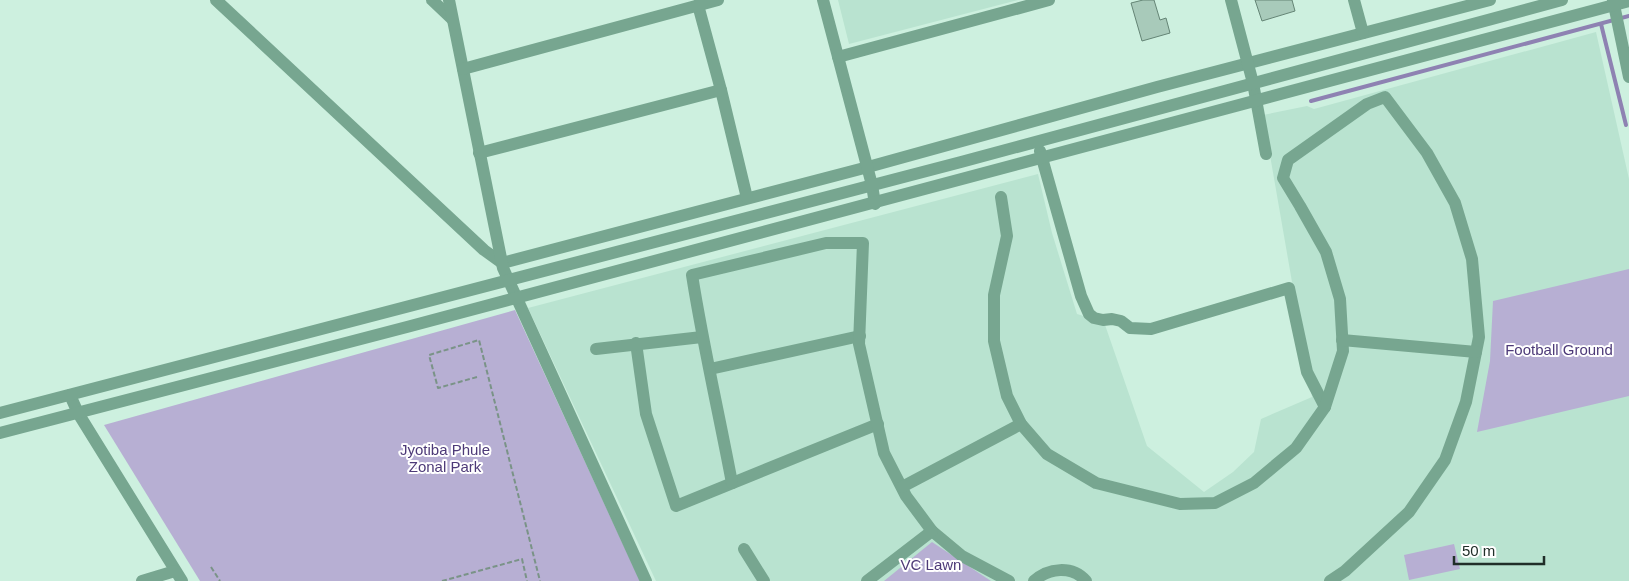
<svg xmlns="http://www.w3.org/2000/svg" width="1629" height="581" font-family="Helvetica,sans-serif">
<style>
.built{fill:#b9e3d0}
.green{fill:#b7afd3}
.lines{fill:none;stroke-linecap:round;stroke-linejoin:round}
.stream{stroke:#8e82b2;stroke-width:4}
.building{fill:#a8caba;stroke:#648475}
.path{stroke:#7a9387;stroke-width:2;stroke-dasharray:5 2.5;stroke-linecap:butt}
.minor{stroke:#77a690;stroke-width:12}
.labels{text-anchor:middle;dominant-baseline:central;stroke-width:4;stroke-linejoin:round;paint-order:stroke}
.park-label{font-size:15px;fill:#4d3a78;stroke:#fff}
</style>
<rect width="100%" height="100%" fill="#cdf0df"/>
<g class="built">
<polygon points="838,0 1018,0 849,44"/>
<polygon points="1596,32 1629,179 1629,581 656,581 528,308 1038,174 1052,233 1077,314 1104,322 1147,446 1204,492 1233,472 1254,452 1261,419 1312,397 1263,115 1307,106 1314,109"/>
</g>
<g class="green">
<polygon points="1629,269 1629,396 1477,432 1490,361 1493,301"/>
<polygon points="515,310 640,581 200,581 104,425"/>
<polygon points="932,542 991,581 884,581"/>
<polygon points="1454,544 1460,569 1409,580 1404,555"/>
</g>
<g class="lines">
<g class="stream">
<polyline points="1601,24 1626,125"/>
<polyline points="1311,101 1629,16"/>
</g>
</g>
<g class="building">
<polygon points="1143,0 1154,0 1160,20 1166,18 1170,33 1142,41 1131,3"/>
<polygon points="1255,0 1292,0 1295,11 1262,21"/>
</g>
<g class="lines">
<g class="path">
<polyline points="477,377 438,388 429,355 479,340 540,581"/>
<polyline points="211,567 220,581"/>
<polyline points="442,581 522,559 527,581"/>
</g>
<g class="minor">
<polyline points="216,0 484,250 502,263 868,167 1157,87 1490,0"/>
<polyline points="432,0 452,19"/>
<polyline points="449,0 503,268 646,581"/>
<polyline points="823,0 872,185 875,204"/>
<polyline points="1231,0 1253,83 1266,154"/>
<polyline points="1354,0 1363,33"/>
<polyline points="1613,0 1629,77"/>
<polyline points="698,5 721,90 747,198"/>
<polyline points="838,57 1049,0"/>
<polyline points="463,69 718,0"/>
<polyline points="1040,151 1081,296 1089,314 1094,318 1103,320 1112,319 1121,321 1130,328 1151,329 1289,288 1307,372 1325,407"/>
<polyline points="479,153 721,90"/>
<polyline points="1001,197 1007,236 994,295 994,341 1007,396 1021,424 1047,454 1096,483 1180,504 1215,503 1254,483 1296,448 1325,407 1343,351 1340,299 1326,252 1300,206 1283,178 1288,160 1367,104 1385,97 1427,153 1455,203 1472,259 1479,337 1466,402 1445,460 1409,512 1345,571 1330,581"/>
<polyline points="1342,340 1476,352"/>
<polyline points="636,343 646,414 676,506 878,424"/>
<polyline points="596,349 702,337"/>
<polyline points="710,369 860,336"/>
<polyline points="70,395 78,413 182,581"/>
<polyline points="0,413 961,162 1562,0"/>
<path d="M 0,433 C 544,293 1086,146 1629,1"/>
<path d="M 732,483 C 719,414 703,345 692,275 L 826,243 L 863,243 L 859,344 L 884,453 L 906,496 L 932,531 L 962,556 L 1009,581"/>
<polyline points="902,487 1021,424"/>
<polyline points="744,549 764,581"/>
<polyline points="142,581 175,571"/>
<polyline points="867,581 932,531"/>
<path d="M 1034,581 C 1048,568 1072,565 1086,581"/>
</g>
</g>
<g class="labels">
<g class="park-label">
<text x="1559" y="349">Football Ground</text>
<text x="445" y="449">Jyotiba Phule<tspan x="445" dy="17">Zonal Park</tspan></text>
<text x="931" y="564">VC Lawn</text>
</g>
</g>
<path d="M1454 556v8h90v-8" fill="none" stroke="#202e28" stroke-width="2.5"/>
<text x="1462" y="556" font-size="15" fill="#202e28" stroke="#ffffff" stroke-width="4" paint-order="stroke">50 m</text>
</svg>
